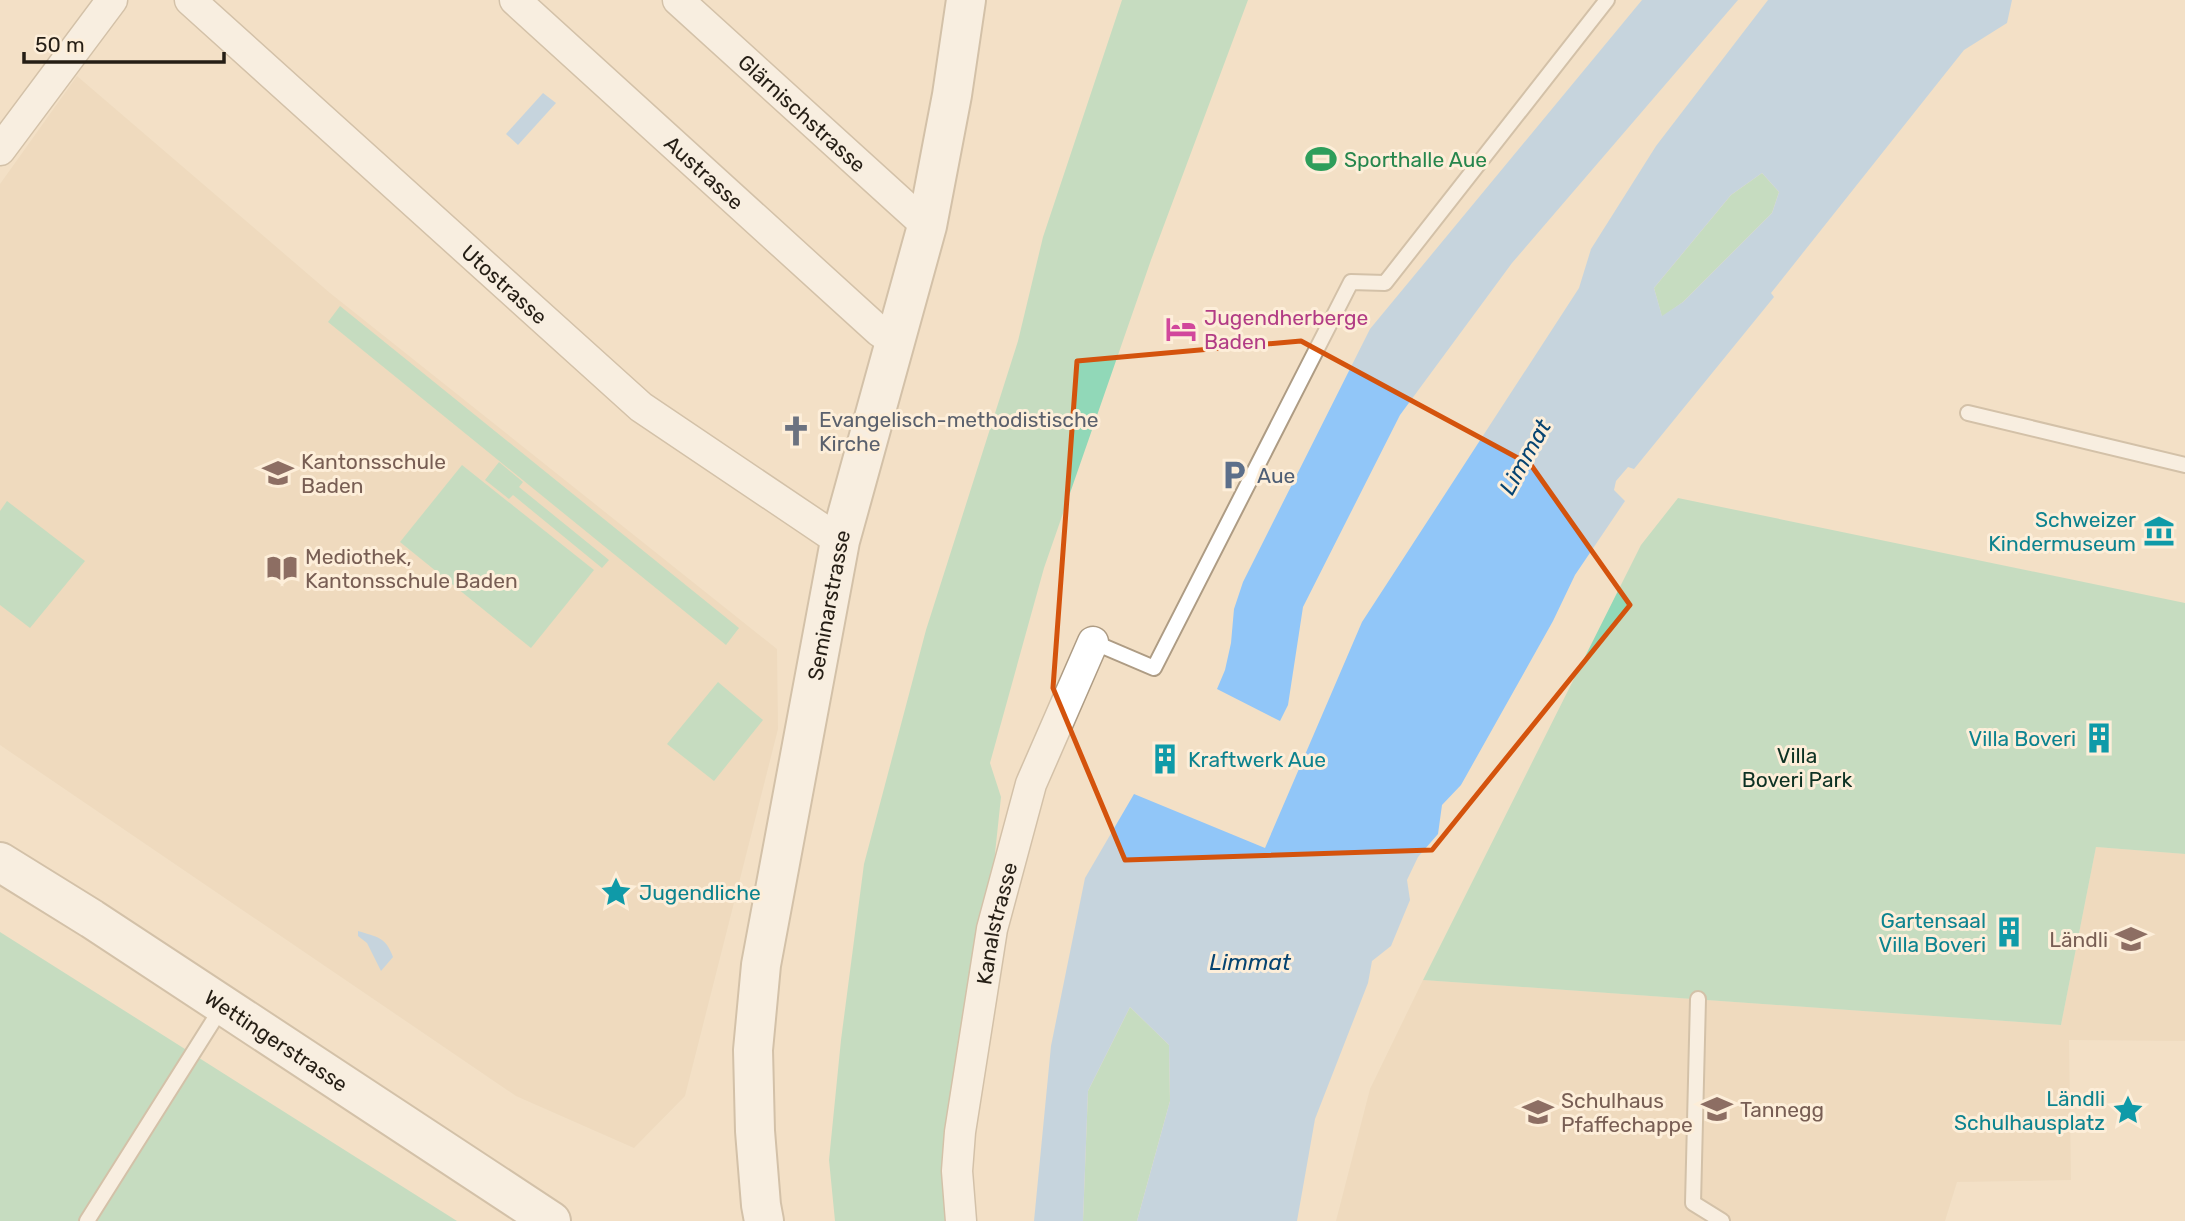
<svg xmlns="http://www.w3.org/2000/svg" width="2185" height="1221" font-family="Rubik,sans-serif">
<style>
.built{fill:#ead3b4}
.green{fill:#91d8b8}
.water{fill:#91c6f8;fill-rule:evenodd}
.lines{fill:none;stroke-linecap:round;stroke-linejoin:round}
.lane-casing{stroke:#ae9c84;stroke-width:18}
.street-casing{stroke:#ae9c84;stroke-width:33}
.secondary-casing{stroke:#ae9c84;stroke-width:42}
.lane{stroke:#fff;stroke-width:14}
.street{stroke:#fff;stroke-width:30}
.secondary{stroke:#fff;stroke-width:38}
.marked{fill:none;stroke:#d4530d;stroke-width:5;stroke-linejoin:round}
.labels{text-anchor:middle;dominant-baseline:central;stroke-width:6;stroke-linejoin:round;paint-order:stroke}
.street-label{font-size:21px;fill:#251e15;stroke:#fdeed9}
.leisure-label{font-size:21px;fill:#27864d;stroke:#fdeed9;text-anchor:start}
.hotel-label{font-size:21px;fill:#b23c85;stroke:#fdeed9;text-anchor:start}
.worship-label{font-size:21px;fill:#5b616d;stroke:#fdeed9;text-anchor:start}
.education-label{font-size:21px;fill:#785e54;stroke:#fdeed9;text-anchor:start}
.service-label{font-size:21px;fill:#4e5e75;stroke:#fdeed9;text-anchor:start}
.culture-label{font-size:21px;fill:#0d838f;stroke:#fdeed9;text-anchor:end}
.park-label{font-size:21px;fill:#0d3123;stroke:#fdeed9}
.water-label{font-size:23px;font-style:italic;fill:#064471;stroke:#fdeed9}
</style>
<rect width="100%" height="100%" fill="#f3e0c6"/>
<g class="built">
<polygon points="77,76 330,293 777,649 778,729 685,1096 634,1148 516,1096 0,745 0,184"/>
<polygon points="2096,847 2185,854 2185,1041 2069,1040 2071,1180 1957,1182 1945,1221 1336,1221 1370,1089 1423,980 2061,1025"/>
</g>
<g class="green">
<polygon points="1122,0 1248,0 1151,260 1044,568 990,763 1001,797 982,976 969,1158 973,1221 835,1221 829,1160 841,1040 864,864 926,630 1018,341 1043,237"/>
<polygon points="1762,173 1779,192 1772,213 1683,302 1662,317 1654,288 1731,195"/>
<polygon points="340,306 739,628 726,645 328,322"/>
<polygon points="499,462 523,482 519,487 609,560 602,568 513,495 509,499 485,480"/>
<polygon points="462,465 594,570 531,648 400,542"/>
<polygon points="1678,498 2185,603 2185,854 2096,847 2061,1025 1423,980 1641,545"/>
<polygon points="7,501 85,561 30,628 0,605 0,511"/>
<polygon points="718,682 763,720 714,781 667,744"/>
<polygon points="0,932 457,1221 0,1221"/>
<polygon points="1130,1007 1169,1045 1170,1101 1137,1221 1083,1221 1088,1091"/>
</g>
<g class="water">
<polygon points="1642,0 1738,0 1512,263 1400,415 1303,607 1288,705 1280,721 1217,689 1225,670 1231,643 1234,609 1243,582 1370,329"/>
<path d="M 1768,0 L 2012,0 L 2007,23 L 1964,50 L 1771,293 L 1774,297 L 1634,469 L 1628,467 L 1616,481 L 1614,490 L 1625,501 L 1575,575 L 1553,621 L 1461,785 L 1442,805 L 1438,834 L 1418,857 L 1407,880 L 1410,900 L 1391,946 L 1372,961 L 1368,983 L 1315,1119 L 1297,1221 L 1137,1221 L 1170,1101 L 1169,1045 L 1130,1007 L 1088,1091 L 1083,1221 L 1034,1221 L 1051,1046 L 1085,878 L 1134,794 L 1265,848 L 1362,622 L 1579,288 L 1591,249 L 1656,146 ZM 1762,173 L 1779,192 L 1772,213 L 1683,302 L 1662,316 L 1654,288 L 1731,195 Z"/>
<polygon points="543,93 556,103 518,145 506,134"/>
<path d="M 358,931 C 377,937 386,937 393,957 L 381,971 L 367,943 L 358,936 Z"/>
</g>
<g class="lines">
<g class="lane-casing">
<g id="lane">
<polyline points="1968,413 2185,465"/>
<polyline points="1093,642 1154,668 1351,282 1385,283 1607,0"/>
<polyline points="1698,999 1693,1203 1722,1221"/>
<polyline points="87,1221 222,1007"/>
</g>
</g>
<g class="street-casing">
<g id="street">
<path id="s1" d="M 190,0 L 641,407 L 840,541"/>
<path id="s2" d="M 515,0 L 879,331 L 894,341"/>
<path id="s3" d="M 678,0 L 927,226"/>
<polyline points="0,150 112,0"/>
<path id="s4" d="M 961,1221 L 957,1171 L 960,1132 L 992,929 L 1031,784 L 1093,642"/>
</g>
</g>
<g class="secondary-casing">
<g id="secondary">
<path id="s5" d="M 0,862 L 92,919 L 551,1221"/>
<path id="s6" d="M 764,1221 L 761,1205 L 755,1131 L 753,1050 L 761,965 L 840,541 L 927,226 L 952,95 L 966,0"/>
</g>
</g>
<use href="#lane" class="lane"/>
<use href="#street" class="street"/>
<use href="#secondary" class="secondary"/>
</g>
<path d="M0 0H2185V1221H0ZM 1301,341 L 1531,465 L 1630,605 L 1432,850 L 1125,860 L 1053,688 L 1077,361 Z" fill="#f3e0c6" fill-opacity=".55" fill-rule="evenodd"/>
<path class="marked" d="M 1301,341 L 1531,465 L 1630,605 L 1432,850 L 1125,860 L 1053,688 L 1077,361 Z"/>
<defs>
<g id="stadium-bare" transform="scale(2.415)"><path d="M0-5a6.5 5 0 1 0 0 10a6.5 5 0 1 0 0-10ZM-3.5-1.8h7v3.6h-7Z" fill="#2e9e5b" stroke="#fdeed9" stroke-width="2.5" paint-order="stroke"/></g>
<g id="hotel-bare" transform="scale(2.415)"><path d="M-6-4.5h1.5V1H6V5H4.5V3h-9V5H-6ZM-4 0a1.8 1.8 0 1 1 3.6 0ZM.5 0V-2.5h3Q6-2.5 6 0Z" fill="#d1479c" stroke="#fdeed9" stroke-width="2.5" paint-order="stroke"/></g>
<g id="church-bare" transform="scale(2.415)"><path d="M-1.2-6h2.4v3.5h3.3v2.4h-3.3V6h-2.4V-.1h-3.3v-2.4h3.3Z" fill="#6b7280" stroke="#fdeed9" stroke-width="2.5" paint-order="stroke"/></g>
<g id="school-bare" transform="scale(2.415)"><path d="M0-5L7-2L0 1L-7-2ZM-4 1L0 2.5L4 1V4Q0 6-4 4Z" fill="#8d6e63" stroke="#fdeed9" stroke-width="2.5" paint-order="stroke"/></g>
<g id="parking-bare" transform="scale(2.415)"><path d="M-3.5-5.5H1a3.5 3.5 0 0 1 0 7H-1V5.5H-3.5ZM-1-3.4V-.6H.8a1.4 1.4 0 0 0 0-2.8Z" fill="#5c6f8a" stroke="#fdeed9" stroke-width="2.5" paint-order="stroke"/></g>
<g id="museum-bare" transform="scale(2.415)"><path d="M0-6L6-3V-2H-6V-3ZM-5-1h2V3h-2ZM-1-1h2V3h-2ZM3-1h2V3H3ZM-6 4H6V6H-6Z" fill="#0f9aa8" stroke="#fdeed9" stroke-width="2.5" paint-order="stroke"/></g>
<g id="library-bare" transform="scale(2.415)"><path d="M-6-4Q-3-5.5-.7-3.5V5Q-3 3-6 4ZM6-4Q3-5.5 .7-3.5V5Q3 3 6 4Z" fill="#8d6e63" stroke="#fdeed9" stroke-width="2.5" paint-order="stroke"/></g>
<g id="building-bare" transform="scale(2.415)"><path d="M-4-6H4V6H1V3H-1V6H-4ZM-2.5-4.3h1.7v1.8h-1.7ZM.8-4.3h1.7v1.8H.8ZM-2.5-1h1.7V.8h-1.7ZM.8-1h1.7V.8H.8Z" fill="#0f9aa8" stroke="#fdeed9" stroke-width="2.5" paint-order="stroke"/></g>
<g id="sight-bare" transform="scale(2.415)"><path d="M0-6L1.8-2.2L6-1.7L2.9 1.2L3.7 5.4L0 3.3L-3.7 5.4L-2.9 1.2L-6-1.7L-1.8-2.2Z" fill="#0f9aa8" stroke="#fdeed9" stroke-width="2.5" paint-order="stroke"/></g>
</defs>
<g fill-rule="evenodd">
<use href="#stadium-bare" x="1321" y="159"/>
<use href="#hotel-bare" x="1181" y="329"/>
<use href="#church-bare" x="796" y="431"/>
<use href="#school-bare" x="278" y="473"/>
<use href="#parking-bare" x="1234" y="475"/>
<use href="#museum-bare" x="2159" y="531"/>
<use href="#library-bare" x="282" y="568"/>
<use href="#building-bare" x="2099" y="738"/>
<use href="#building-bare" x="1165" y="759"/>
<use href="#sight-bare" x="616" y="892"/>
<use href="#building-bare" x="2009" y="932"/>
<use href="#school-bare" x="2131" y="939"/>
<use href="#school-bare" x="1717" y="1109"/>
<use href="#sight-bare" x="2128" y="1110"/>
<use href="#school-bare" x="1538" y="1112"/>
</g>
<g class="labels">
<g class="street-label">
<text stroke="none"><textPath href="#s3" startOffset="168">Glärnischstrasse</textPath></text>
<text stroke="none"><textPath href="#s2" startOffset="256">Austrasse</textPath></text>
<text stroke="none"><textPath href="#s1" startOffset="424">Utostrasse</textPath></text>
<text stroke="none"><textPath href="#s6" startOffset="623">Seminarstrasse</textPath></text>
<text stroke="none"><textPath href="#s4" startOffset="301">Kanalstrasse</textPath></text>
<text stroke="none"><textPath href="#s5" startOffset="329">Wettingerstrasse</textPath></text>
</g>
<g class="leisure-label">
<text x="1344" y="159">Sporthalle Aue</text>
</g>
<g class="hotel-label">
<text x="1204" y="317">Jugendherberge<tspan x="1204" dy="24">Baden</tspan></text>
</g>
<g class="worship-label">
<text x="819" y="419">Evangelisch-methodistische<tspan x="819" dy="24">Kirche</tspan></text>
</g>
<g class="education-label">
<text x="301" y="461">Kantonsschule<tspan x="301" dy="24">Baden</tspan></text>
<text x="305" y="556">Mediothek,<tspan x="305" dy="24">Kantonsschule Baden</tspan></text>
<text x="2108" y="939" text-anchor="end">Ländli</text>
<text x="1561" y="1100">Schulhaus<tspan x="1561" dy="24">Pfaffechappe</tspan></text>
<text x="1740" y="1109">Tannegg</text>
</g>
<g class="service-label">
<text x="1257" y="475">Aue</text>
</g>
<g class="culture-label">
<text x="2136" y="519">Schweizer<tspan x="2136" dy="24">Kindermuseum</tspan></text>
<text x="2076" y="738">Villa Boveri</text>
<text x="1188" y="759" text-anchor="start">Kraftwerk Aue</text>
<text x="639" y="892" text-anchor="start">Jugendliche</text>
<text x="1986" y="920">Gartensaal<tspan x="1986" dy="24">Villa Boveri</tspan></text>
<text x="2105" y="1098">Ländli<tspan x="2105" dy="24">Schulhausplatz</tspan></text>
</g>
<g class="park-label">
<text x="1797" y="755">Villa<tspan x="1797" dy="24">Boveri Park</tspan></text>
</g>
<g class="water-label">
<text transform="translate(1525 457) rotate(-61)">Limmat</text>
<text x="1250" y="962">Limmat</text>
</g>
</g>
<path d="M24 52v10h200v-10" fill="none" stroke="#251e15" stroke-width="3.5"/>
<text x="35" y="52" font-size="21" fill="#251e15" stroke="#fdeed9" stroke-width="5" paint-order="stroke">50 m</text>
</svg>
